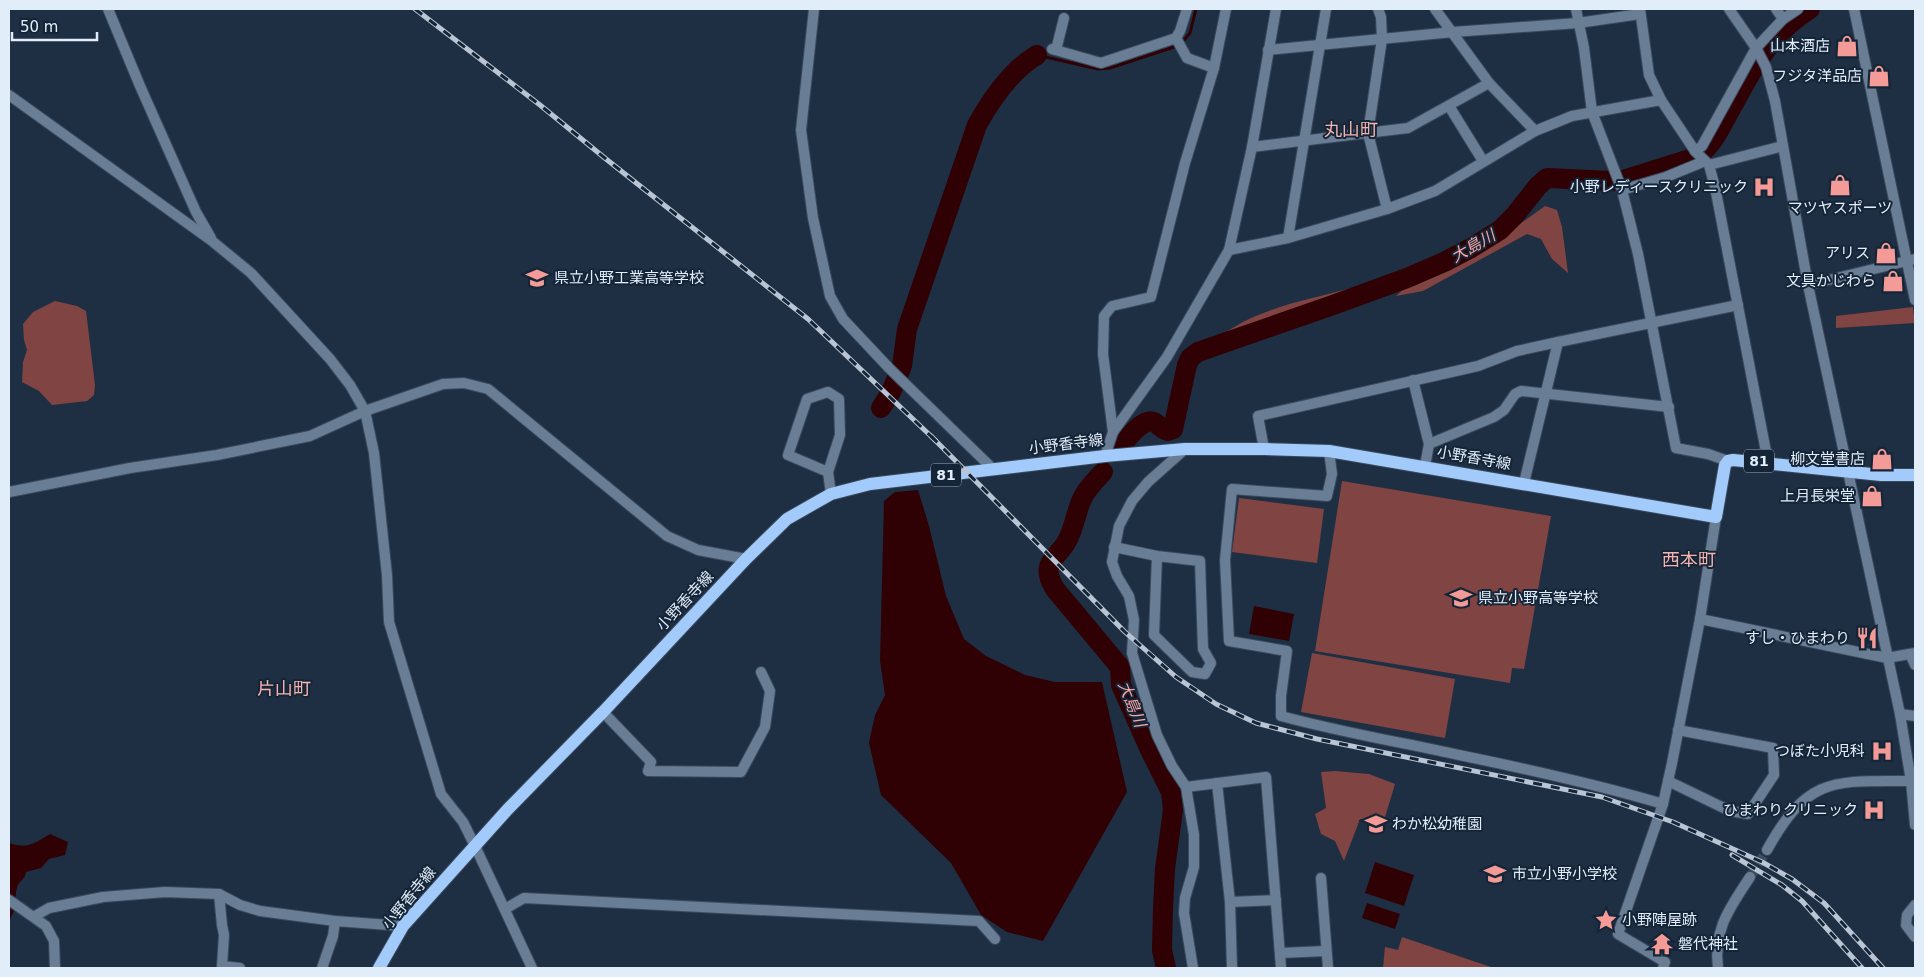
<svg xmlns="http://www.w3.org/2000/svg" width="1924" height="977" font-family="'DejaVu Sans','Noto Sans JP',sans-serif">
<style>
.green{fill:#804442}
.water{fill:#300104}
.lines{fill:none;stroke-linecap:round;stroke-linejoin:round}
.stream{stroke:#300104;stroke-width:3}
.river{stroke:#300104;stroke-width:20}
.tertiary-tunnel{stroke:#3c4c5e;stroke-width:10;stroke-dasharray:10 5;stroke-linecap:butt}
.minor-casing{stroke:#3a4a5d;stroke-width:12}
.tertiary-casing{stroke:#3a4a5d;stroke-width:12}
.primary-casing{stroke:#3a4a5d;stroke-width:14}
.minor{stroke:#697d95;stroke-width:10}
.tertiary{stroke:#697d95;stroke-width:10}
.primary{stroke:#a2cbfc;stroke-width:12}
.rail-casing{stroke:#b9c5d4;stroke-width:5}
.rail{stroke:#152538;stroke-width:3;stroke-dasharray:9;stroke-linecap:butt}
.labels{text-anchor:middle;dominant-baseline:central;stroke-width:4;stroke-linejoin:round;paint-order:stroke}
.shield{fill:#152538;stroke:#a4b1c0;stroke-width:1}
.shield-label{font-size:14px;font-weight:bold;fill:#e2edfa}
.poi-label{font-size:15px;fill:#e2edfa;stroke:#152538;text-anchor:end}
.street-label{font-size:15px;fill:#e2edfa;stroke:#152538}
.water-label{font-size:16px;font-style:italic;fill:#faa5a1;stroke:#152538}
.quarter-label{font-size:18px;fill:#f5b2ad;stroke:#152538}
</style>
<rect width="100%" height="100%" fill="#1f2f43"/>
<g class="green">
<polygon points="1545,206 1557,210 1562,227 1568,273 1552,259 1541,239 1527,234 1423,291 1396,296 1410,283 1459,262 1527,219"/>
<path d="M 1352,288 C 1332,302 1308,309 1285,318 C 1265,325 1247,333 1227,339 L 1228,331 C 1263,307 1311,299 1352,288 Z"/>
<polygon points="55,301 77,306 86,311 95,385 94,395 87,401 52,405 39,391 22,382 23,362 27,350 24,340 23,324 33,312"/>
<polygon points="1913,307 1915,323 1836,328 1836,316"/>
<polygon points="1342,481 1551,516 1524,669 1512,668 1510,683 1315,651"/>
<polygon points="1239,498 1324,509 1317,563 1232,552"/>
<polygon points="1312,653 1455,679 1445,738 1301,712"/>
<polygon points="1335,771 1369,774 1395,784 1383,824 1360,819 1344,861 1335,841 1321,834 1315,814 1326,808 1321,772"/>
<polygon points="1402,937 1494,968 1383,968 1385,947 1398,950"/>
</g>
<g class="water">
<polygon points="918,490 929,526 946,596 964,639 986,656 1025,675 1055,682 1102,682 1127,792 1043,941 1007,932 981,915 951,863 881,795 869,743 875,715 885,695 880,661 884,501 895,492"/>
<polygon points="1254,606 1294,614 1289,641 1249,634"/>
<path d="M 50,834 L 68,842 L 65,855 L 49,859 L 41,868 L 26,872 C 25,879 21,880 18,885 C 13,897 19,908 9,920 L 9,843 C 28,849 33,844 50,834 Z"/>
<polygon points="1375,862 1414,875 1404,906 1365,893"/>
<polygon points="1367,903 1400,914 1395,929 1362,918"/>
</g>
<g class="lines">
<polyline class="stream" points="1037,55 1098,69 1110,68 1180,45 1190,33 1196,9"/>
<g class="river">
<path d="M 881,408 L 891,392 L 902,366 L 907,329 L 977,125 C 991,100 1011,70 1037,55"/>
<path d="M 1120,448 C 1126,440 1143,417 1154,422 C 1159,425 1162,429 1168,431 L 1173,429 L 1187,365 L 1190,358 L 1198,352 L 1333,305 L 1407,278 L 1444,262 L 1471,248 L 1500,230 L 1515,215 L 1538,186 L 1547,178 L 1612,181 L 1623,180 L 1693,158 C 1713,148 1721,126 1732,107 C 1753,68 1771,33 1810,9"/>
<path d="M 1103,472 C 1096,480 1088,487 1083,497 C 1076,510 1075,527 1067,541 C 1063,550 1051,558 1049,567 C 1047,575 1051,582 1055,589 L 1120,667 L 1121,685 L 1150,750 L 1171,792 L 1173,810 L 1165,869 L 1163,908 L 1162,950 L 1166,968"/>
</g>
<polyline class="tertiary-tunnel" points="1750,877 1767,850"/>
<g class="minor-casing">
<g id="minor">
<polyline points="108,9 140,86 196,212 211,238"/>
<polyline points="814,9 801,130 813,218 830,296 843,319 889,368 993,469"/>
<polyline points="1378,9 1381,17 1382,39 1368,133 1387,209"/>
<polyline points="1435,9 1489,83 1535,131"/>
<polyline points="1576,9 1584,48 1592,112 1622,190 1638,254 1676,448 1708,454 1728,461"/>
<polyline points="1640,9 1649,75 1661,100 1695,151 1709,165 1715,187 1768,462"/>
<polyline points="1776,9 1783,19"/>
<polyline points="1854,9 1915,300"/>
<polyline points="1176,38 1187,58 1214,68"/>
<polyline points="1052,49 1101,63 1176,38 1180,31 1187,9"/>
<polyline points="1056,50 1064,18"/>
<polyline points="1268,50 1453,32 1578,23 1640,14"/>
<polyline points="9,95 212,241 251,273 330,359 350,385 365,411 374,453 387,575 389,622 441,794 463,822 475,846"/>
<polyline points="1449,106 1483,161"/>
<polyline points="1252,147 1408,128 1489,83"/>
<polyline points="1695,151 1702,146 1756,48 1783,19 1798,9"/>
<polyline points="1709,165 1783,146"/>
<polyline points="1622,190 1666,177 1705,161"/>
<polyline points="1288,238 1326,9"/>
<polyline points="1229,250 1288,238 1387,209 1435,191 1535,131 1572,116 1661,100"/>
<polyline points="1808,285 1915,259"/>
<polyline points="1413,380 1429,444 1425,466"/>
<polyline points="1113,432 1103,354 1104,316 1112,306 1151,297 1185,163 1214,68 1226,9"/>
<polyline points="1429,444 1494,417 1504,410 1515,394 1521,391 1669,407"/>
<polyline points="1185,449 1148,482 1132,501 1119,526 1112,562 1117,576 1129,596 1134,620 1132,653 1157,735 1172,766 1186,787 1194,835 1194,867 1185,898 1184,913 1193,968"/>
<polyline points="1264,449 1258,416 1478,366 1517,351 1558,342"/>
<path d="M 1329,451 L 1332,474 L 1327,496 L 1232,489 L 1225,560 L 1229,641 L 1287,651 L 1281,696 L 1281,716 C 1340,732 1399,742 1459,755 C 1527,769 1596,784 1663,804"/>
<polyline points="1105,456 1113,432 1167,357 1229,250 1252,147 1276,9"/>
<polyline points="828,472 788,455 807,399 828,392 839,399 840,435 828,472 831,494"/>
<polyline points="1524,483 1558,342 1738,305"/>
<polyline points="9,492 130,468 217,455 310,436 365,411 443,384 464,383 488,389 667,536 698,550 746,559"/>
<polyline points="1114,547 1157,556 1200,561 1203,649 1211,663 1205,674 1192,672 1154,635 1157,556"/>
<polyline points="1700,619 1887,658 1915,653"/>
<polyline points="1910,654 1915,665"/>
<polyline points="603,712 651,762 648,771 741,772 765,727 770,691 761,672"/>
<polyline points="1900,714 1915,716"/>
<polyline points="1668,781 1730,811 1748,814 1774,775 1773,748 1678,730"/>
<polyline points="1217,783 1230,902 1232,968"/>
<polyline points="1186,787 1266,777 1281,968"/>
<polyline points="1321,878 1328,968"/>
<polyline points="219,894 222,925 224,935 222,966"/>
<polyline points="9,900 46,926 54,941 55,968"/>
<polyline points="1230,902 1276,900"/>
<polyline points="1915,905 1907,915 1906,925 1915,937"/>
<polyline points="505,909 524,898 979,921 995,939"/>
<polyline points="35,916 49,908 103,897 165,892 219,894 240,905 260,911 335,921 403,926"/>
<polyline points="1280,953 1326,951"/>
<polyline points="222,968 222,966 240,968"/>
<polyline points="322,968 333,936 335,921"/>
<polyline points="1663,968 1665,962 1618,934 1663,804 1672,763 1700,619 1716,517"/>
</g>
</g>
<g class="tertiary-casing">
<g id="tertiary">
<polyline points="1729,9 1756,48 1766,67 1775,101 1808,285 1900,714 1911,781 1915,825"/>
<polyline points="475,846 532,968"/>
<path d="M 1767,850 C 1808,776 1833,781 1911,781"/>
<path d="M 1718,968 C 1713,929 1730,908 1750,877"/>
</g>
</g>
<g class="primary-casing">
<polyline id="primary" points="379,968 403,926 508,809 603,712 746,559 787,519 831,494 870,484 1105,456 1185,449 1264,449 1329,451 1716,517 1725,465 1728,461 1733,460 1881,475 1915,475"/>
</g>
<use href="#minor" class="minor"/>
<use href="#tertiary" class="tertiary"/>
<use href="#primary" class="primary"/>
<g class="rail-casing">
<g id="rail">
<polyline points="415,9 540,105 606,159 808,319 936,441"/>
<polyline points="931,436 1125,632 1176,677 1216,704 1256,723 1317,739 1602,797 1673,822 1762,862 1792,879 1824,903 1883,968"/>
<polyline points="1732,855 1782,885 1802,901 1862,968"/>
</g>
</g>
<use href="#rail" class="rail"/>
</g>
<defs>
<g id="shop-bare" transform="scale(1.725)"><path d="M-5-2.5h2.3a2.7 3.5 0 0 1 5.4 0H5L5.5 6h-11ZM-1.5-2.5h3a1.5 2.3 0 0 0-3 0Z" fill="#f59b97" stroke="#152538" stroke-width="2.5" paint-order="stroke"/></g>
<g id="hospital-bare" transform="scale(1.725)"><path d="M-5-5h3v3.5h4V-5h3V5h-3V1.5h-4V5h-3Z" fill="#f59b97" stroke="#152538" stroke-width="2.5" paint-order="stroke"/></g>
<g id="school-bare" transform="scale(1.725)"><path d="M0-5L7-2L0 1L-7-2ZM-4 1L0 2.5L4 1V4Q0 6-4 4Z" fill="#f59b97" stroke="#152538" stroke-width="2.5" paint-order="stroke"/></g>
<g id="restaurant-bare" transform="scale(1.725)"><path d="M-5-6h1v4h1v-4h1v4h1v-4h1v5L-1.5 .5V6h-2V.5L-5-1ZM5-6V6H3V1.5H1.5Q1.5-4 5-6Z" fill="#f59b97" stroke="#152538" stroke-width="2.5" paint-order="stroke"/></g>
<g id="sight-bare" transform="scale(1.725)"><path d="M0-6L1.8-2.2L6-1.7L2.9 1.2L3.7 5.4L0 3.3L-3.7 5.4L-2.9 1.2L-6-1.7L-1.8-2.2Z" fill="#f59b97" stroke="#152538" stroke-width="2.5" paint-order="stroke"/></g>
<g id="temple-bare" transform="scale(1.725)"><path d="M0-6L5-2H3V0L6.5 2.5H4V6H1.5V3h-3V6H-4V2.5H-6.5L-3 0V-2H-5Z" fill="#f59b97" stroke="#152538" stroke-width="2.5" paint-order="stroke"/></g>
</defs>
<g fill-rule="evenodd">
<use href="#shop-bare" x="1847" y="46"/>
<use href="#shop-bare" x="1879" y="76"/>
<use href="#shop-bare" x="1840" y="185"/>
<use href="#hospital-bare" x="1764" y="187"/>
<use href="#shop-bare" x="1886" y="253"/>
<use href="#school-bare" x="537" y="278"/>
<use href="#shop-bare" x="1893" y="281"/>
<use href="#shop-bare" x="1882" y="459"/>
<use href="#shop-bare" x="1872" y="496"/>
<use href="#school-bare" x="1461" y="598"/>
<use href="#restaurant-bare" x="1867" y="638"/>
<use href="#hospital-bare" x="1882" y="751"/>
<use href="#hospital-bare" x="1874" y="810"/>
<use href="#school-bare" x="1376" y="824"/>
<use href="#school-bare" x="1495" y="874"/>
<use href="#sight-bare" x="1606" y="920"/>
<use href="#temple-bare" x="1662" y="944"/>
</g>
<g class="labels">
<g class="shield">
<rect x="1744" y="449.5" width="30" height="23" rx="4"/>
<rect x="931" y="463.5" width="30" height="23" rx="4"/>
</g>
<g class="shield-label">
<text x="1759" y="461">81</text>
<text x="946" y="475">81</text>
</g>
<g class="poi-label">
<text x="1830" y="46">山本酒店</text>
<text x="1862" y="76">フジタ洋品店</text>
<text x="1748" y="187">小野レディースクリニック</text>
<text x="1840" y="208" text-anchor="middle">マツヤスポーツ</text>
<text x="1870" y="253">アリス</text>
<text x="554" y="278" text-anchor="start">県立小野工業高等学校</text>
<text x="1876" y="281">文具かじわら</text>
<text x="1865" y="459">柳文堂書店</text>
<text x="1855" y="496">上月長栄堂</text>
<text x="1478" y="598" text-anchor="start">県立小野高等学校</text>
<text x="1850" y="638">すし・ひまわり</text>
<text x="1865" y="751">つぼた小児科</text>
<text x="1858" y="810">ひまわりクリニック</text>
<text x="1392" y="824" text-anchor="start">わか松幼稚園</text>
<text x="1512" y="874" text-anchor="start">市立小野小学校</text>
<text x="1622" y="920" text-anchor="start">小野陣屋跡</text>
<text x="1678" y="944" text-anchor="start">磐代神社</text>
</g>
<g class="street-label">
<text transform="translate(1066 444) rotate(-7)">小野香寺線</text>
<text transform="translate(1474 458) rotate(10)">小野香寺線</text>
<text transform="translate(685 601) rotate(-47)">小野香寺線</text>
<text transform="translate(409 898) rotate(-51)">小野香寺線</text>
</g>
<g class="water-label">
<text transform="translate(1473 246) rotate(-30)">大島川</text>
<text transform="translate(1132 704) rotate(68)">大島川</text>
</g>
<g class="quarter-label">
<text x="1351" y="129">丸山町</text>
<text x="1689" y="559">西本町</text>
<text x="284" y="688">片山町</text>
</g>
</g>
<rect width="1924" height="977" fill="none" stroke="#e2edfa" stroke-width="20"/>
<path d="M12 32v8h85v-8" fill="none" stroke="#e2edfa" stroke-width="2.5"/>
<text x="20" y="32" font-size="15" fill="#e2edfa" stroke="#152538" stroke-width="4" paint-order="stroke">50 m</text>
</svg>
